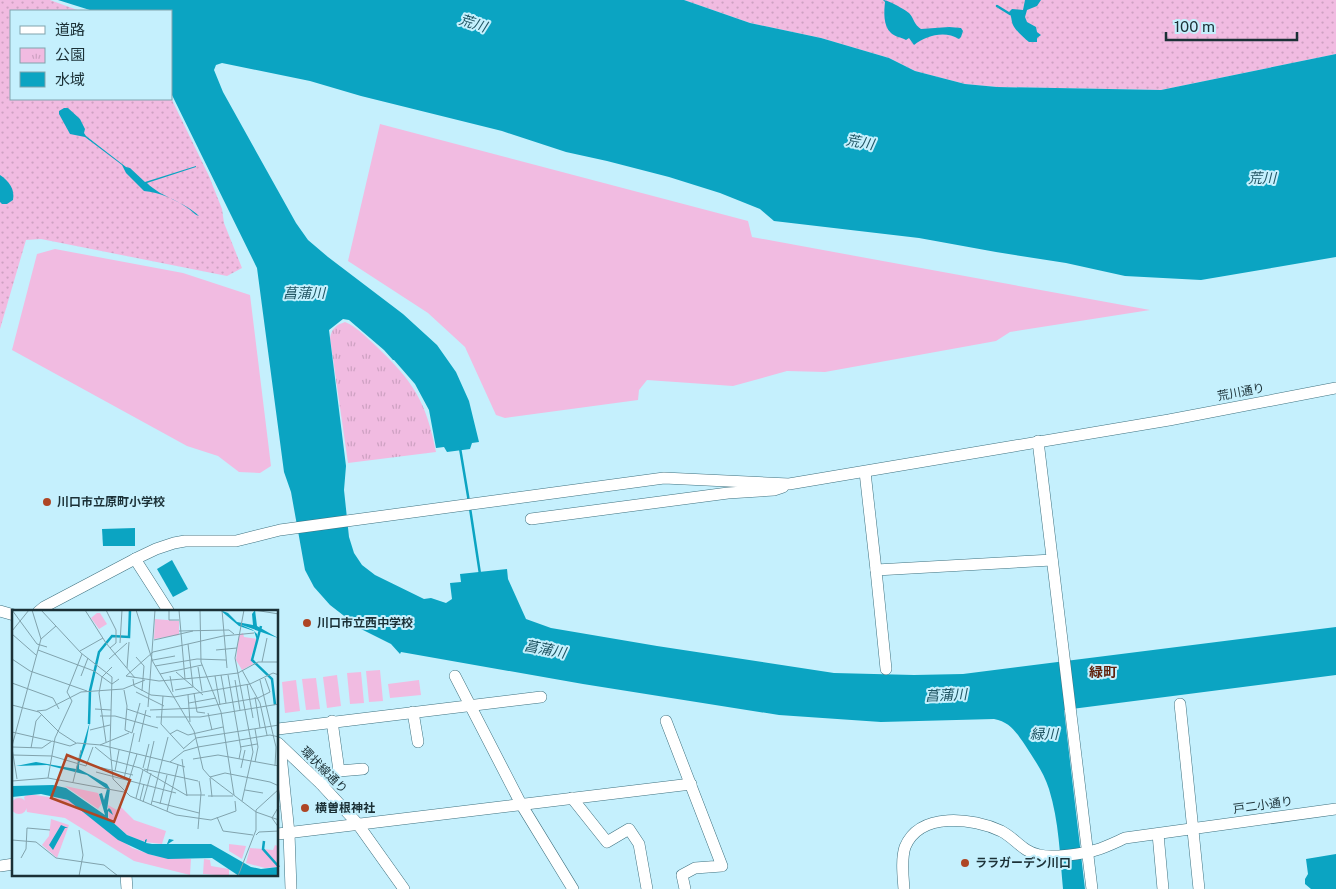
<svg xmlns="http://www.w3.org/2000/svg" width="1336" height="889" font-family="'Public Sans','Noto Sans JP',sans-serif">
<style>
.grass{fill:url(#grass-dots)}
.park{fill:url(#park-tufts)}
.pitch{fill:#f1bbe1}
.water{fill:#0ba4c2}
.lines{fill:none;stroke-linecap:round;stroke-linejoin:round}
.stream{stroke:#0ba4c2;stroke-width:2.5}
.minor-casing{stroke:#3f7280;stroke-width:12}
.minor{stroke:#fff;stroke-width:11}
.poi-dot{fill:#ae4625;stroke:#c5f0fd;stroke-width:2}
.labels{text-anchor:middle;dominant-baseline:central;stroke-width:4;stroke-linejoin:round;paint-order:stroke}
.street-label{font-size:12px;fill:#1b3036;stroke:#c5f0fd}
.poi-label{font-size:12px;font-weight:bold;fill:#1b3036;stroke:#c5f0fd;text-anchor:start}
.water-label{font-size:14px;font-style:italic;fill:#205462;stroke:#c5f0fd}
.neighbourhood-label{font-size:14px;font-weight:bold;fill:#62210b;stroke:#c5f0fd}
.inset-river{fill:none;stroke:#0ba4c2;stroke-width:2.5}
.inset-road{fill:none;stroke:#81a3ad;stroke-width:1}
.view{fill:#ae4625;fill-opacity:0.15;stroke:#ae4625;stroke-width:2.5}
.inset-edge{fill:none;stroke:#1b3036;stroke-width:2.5}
</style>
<defs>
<pattern id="grass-dots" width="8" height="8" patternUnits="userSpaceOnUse" patternTransform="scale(1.25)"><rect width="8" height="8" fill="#f1bbe1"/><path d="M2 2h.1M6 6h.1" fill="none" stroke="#cea1c2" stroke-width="1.8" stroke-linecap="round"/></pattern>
<pattern id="park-tufts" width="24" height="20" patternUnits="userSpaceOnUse" patternTransform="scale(1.25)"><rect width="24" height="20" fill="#f1bbe1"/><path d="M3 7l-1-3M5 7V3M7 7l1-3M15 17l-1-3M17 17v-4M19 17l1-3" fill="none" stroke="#cea1c2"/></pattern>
</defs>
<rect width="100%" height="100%" fill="#c5f0fd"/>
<g class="grass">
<polygon points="0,0 50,0 80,11 11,11 11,99 171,98 209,176 222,209 224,223 242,268 227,276 41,239 26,240 0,329"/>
<polygon points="684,0 1336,0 1336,54 1161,90 997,87 965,84 915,71 889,58 821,38 750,23"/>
</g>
<path class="park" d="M 345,322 C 357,327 366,337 376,346 C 413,381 426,401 436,452 L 348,463 L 330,338 C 332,328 336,325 345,322 Z"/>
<g class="pitch">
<polygon points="380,124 748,221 752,237 1150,310 1010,332 996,341 825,372 787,371 733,386 647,380 639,390 638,400 505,418 496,415 465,347 428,313 348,261"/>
<polygon points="55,249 183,273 250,295 271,466 260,473 239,472 218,456 187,446 12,350 37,254"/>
<polygon points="380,670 383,701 369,702 366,671"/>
<polygon points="361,672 364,703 350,704 347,673"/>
<polygon points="337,675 341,706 327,708 323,677"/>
<polygon points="316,678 320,709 306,710 302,679"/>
<polygon points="296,680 300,711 285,713 282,682"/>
<polygon points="419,680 421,695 390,698 388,684"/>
</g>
<g class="water">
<path d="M 58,0 L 684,0 L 750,23 L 821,38 L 889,58 L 915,71 L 965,84 L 997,87 L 1161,90 L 1336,54 L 1336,257 L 1201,280 L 1125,276 L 1066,263 L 996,252 L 919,238 L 774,221 L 760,209 L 720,193 L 669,177 L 607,161 L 566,152 L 502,131 L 361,96 L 310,81 L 222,63 L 216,65 L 214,70 L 223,92 L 296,223 L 308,240 L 328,257 L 403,314 L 437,345 L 456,372 L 469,401 L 479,442 L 472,443 L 470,449 L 447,452 L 444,447 L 436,448 L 429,410 L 415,384 L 394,360 L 393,360 L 384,350 L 349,320 L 343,319 L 329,330 L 346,466 L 344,490 L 349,537 L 354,553 L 362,565 L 375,575 L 424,599 L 431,598 L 446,603 L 452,599 L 450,583 L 461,582 L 460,574 L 507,569 L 508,579 L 526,619 L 551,628 L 657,646 L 834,673 L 914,675 L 963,674 L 1336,627 L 1336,675 L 1064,710 L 1085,889 L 1063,889 C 1060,856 1059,821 1049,789 C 1044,773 1034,759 1025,745 C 1016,732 1010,722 994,719 L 881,722 L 779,715 L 583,684 L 401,652 L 400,654 L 391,644 L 361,629 L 330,605 L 314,587 L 305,570 L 291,492 L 284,472 L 257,268 L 171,93 L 171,11 L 93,11 Z"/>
<path d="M 883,0 C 888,0 904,9 909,13 C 914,18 914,25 921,29 L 949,27 L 961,28 L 963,31 L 961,37 L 959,39 C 944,30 926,36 914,45 L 909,38 L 906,40 C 901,37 895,37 891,33 C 883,26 884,11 885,2 Z"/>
<path d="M 1025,0 L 1041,0 L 1037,6 L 1027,10 L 1025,17 L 1027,22 L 1036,27 L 1037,32 L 1041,35 L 1037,38 L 1037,42 L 1029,42 C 1024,38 1016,31 1013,25 C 1011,20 1012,17 1009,12 L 1012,9 L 1023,10 Z"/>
<path d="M 64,108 L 68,108 L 80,119 L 85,129 L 84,133 L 86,136 L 126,167 L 130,168 L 145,182 L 196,166 L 196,167 L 147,183 C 162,198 184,201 199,216 C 195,215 193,212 189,209 C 177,200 159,192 144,191 L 126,173 L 122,165 L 85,137 L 70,134 L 59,114 L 59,111 Z"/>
<path d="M 0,175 C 9,181 15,189 13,200 L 7,204 L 2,204 L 0,202 Z"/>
<polygon points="135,528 135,546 103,546 102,529"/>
<polygon points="172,560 188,589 173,597 157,569"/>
<polygon points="1336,854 1336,889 1311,889 1305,884 1305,879 1308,874 1306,859"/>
</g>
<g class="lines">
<g class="stream">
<polyline points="997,6 1010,14"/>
<polyline points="460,448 469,502"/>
<polyline points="470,508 480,574"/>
</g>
<g class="minor-casing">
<g id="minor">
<polyline points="1038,441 1092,889"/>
<polyline points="865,472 876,570"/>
<polyline points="531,519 728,493 774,490 783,487"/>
<polyline points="135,559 169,612"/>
<polyline points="0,611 14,615"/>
<polyline points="38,612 44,607 135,559 156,549 174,543 185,541 236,541 280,530 664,478 789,484 1169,420 1336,388"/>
<polyline points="886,669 876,570 1052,560"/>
<polyline points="455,676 521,804 573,889"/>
<polyline points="1180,704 1199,889"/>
<polyline points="413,712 418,742"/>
<polyline points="666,721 722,866 695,868 682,875 685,889"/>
<polyline points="278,729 541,697"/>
<polyline points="278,743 321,784 357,823 404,889"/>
<polyline points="280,745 289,833 291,889"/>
<polyline points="339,771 363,769"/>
<polyline points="321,784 339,771 332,721"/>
<polyline points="572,798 607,842 629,829 639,844 647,889"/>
<polyline points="278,834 691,784"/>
<polyline points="1158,834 1163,889"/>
<polyline points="0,866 14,864"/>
<polyline points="126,875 127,889"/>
<path d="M 904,889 C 903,876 901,859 905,847 C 920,811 973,818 1001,831 C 1015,838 1023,852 1039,855 C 1053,858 1083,854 1096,850 C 1106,847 1116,842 1125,838 L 1336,809"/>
</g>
</g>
<use href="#minor" class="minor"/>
</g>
<g class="poi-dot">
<circle cx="47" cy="502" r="5"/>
<circle cx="307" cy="623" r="5"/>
<circle cx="305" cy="808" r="5"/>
<circle cx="965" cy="863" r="5"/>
</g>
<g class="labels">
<g class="street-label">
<text transform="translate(1241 392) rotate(-11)">荒川通り</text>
<text transform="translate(324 770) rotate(45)">環状線通り</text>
<text transform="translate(1263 805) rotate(-8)">戸二小通り</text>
</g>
<g class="poi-label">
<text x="57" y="502">川口市立原町小学校</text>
<text x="317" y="623">川口市立西中学校</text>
<text x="315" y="808">横曽根神社</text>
<text x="975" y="863">ララガーデン川口</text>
</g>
<g class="water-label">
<text transform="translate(473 23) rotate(18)">荒川</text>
<text transform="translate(860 142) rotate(10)">荒川</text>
<text x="1262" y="178">荒川</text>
<text x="304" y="293">菖蒲川</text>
<text transform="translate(545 649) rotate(11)">菖蒲川</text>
<text transform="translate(946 695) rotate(-3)">菖蒲川</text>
<text x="1044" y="734">緑川</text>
</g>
<g class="neighbourhood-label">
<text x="1103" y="672">緑町</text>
</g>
</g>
<g transform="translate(12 610)">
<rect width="266" height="266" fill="#c5f0fd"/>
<path d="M 17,184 L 56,190 L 120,238 L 143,246 L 179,249 L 178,265 L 122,251 L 53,208 L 15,202 L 12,187 ZM 96,195 L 105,200 L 108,196 L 122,210 L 154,221 L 150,234 L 133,232 L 115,225 L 97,209 ZM 263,235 L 266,236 L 266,257 L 253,258 L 234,253 L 238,238 L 261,240 Z" fill="#f1bbe1"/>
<path d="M 85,3 L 88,3 L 95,14 L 87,19 L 79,8 ZM 143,9 L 167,11 L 167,25 L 142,29 ZM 39,209 L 57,215 L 45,248 L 30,235 L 37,226 Z" fill="#f1bbe1"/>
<path d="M 231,23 L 232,27 L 245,29 L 239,47 L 241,54 L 230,60 L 224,50 L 227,25 ZM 53,176 L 86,183 L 90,193 L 86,199 ZM-1 196a8 8 0 1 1 16 0a8 8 0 1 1-16 0ZM 217,234 L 234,236 L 230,249 L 217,241 ZM 192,249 L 198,250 L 199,256 L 217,259 L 217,266 L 191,264 Z" fill="#f1bbe1"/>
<path d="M 208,0 L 216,3 L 225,12 L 241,15 L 240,4 L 243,0 L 245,16 L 266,28 L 227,14 L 241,20 L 245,24 L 245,30 L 242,21 L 227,16 ZM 78,111 L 74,134 L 67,154 L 67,159 L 95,174 L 98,179 L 95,200 L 97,198 L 99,200 L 101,205 L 96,201 L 96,208 L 115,225 L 133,232 L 133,230 L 135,229 L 134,233 L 140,234 L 155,234 L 157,229 L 162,230 L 156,234 L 199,234 L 239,257 L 249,259 L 266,257 L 266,266 L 227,266 L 200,248 L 156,249 L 136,244 L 106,230 L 56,190 L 29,184 L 0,187 L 0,176 L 41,175 L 54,178 L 93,205 L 87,184 L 90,183 L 92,190 L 95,179 L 75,165 L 35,155 L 4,156 L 24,152 L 64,159 ZM 49,215 L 56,218 L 53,218 L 41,240 L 37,235 Z" fill="#0ba4c2"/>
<path class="inset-river" d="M 249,16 L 240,50 L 260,69 L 263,95M 77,114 L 78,81 L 87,42 L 100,26 L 117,27 L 118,0M 252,231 L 251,239 L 267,257"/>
<path class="inset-road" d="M 0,0 L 25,34 L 35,37M 20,0 L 29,29M 29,0 L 69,43 L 100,67 L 98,137M 73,0 L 94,33 L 123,68M 94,0 L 104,20 L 104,33 L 98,38M 157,0 L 157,10 L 167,10M 167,0 L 173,69M 188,0 L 189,52 L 209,102 L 222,185M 210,0 L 215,58M 242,0 L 267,4M 0,21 L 17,0M 167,21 L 217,20 L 222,24M 0,24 L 24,45M 142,30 L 181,21M 108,33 L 110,0M 26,40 L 82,61 L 100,74 L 107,69M 204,40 L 225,38M 68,41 L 91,28M 124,47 L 132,56 L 130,81M 0,49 L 18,61 L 75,81M 97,49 L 115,33M 141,50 L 163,46M 250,52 L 255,28M 143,56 L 185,49 L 214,50M 186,57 L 190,81M 115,58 L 117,32M 230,60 L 248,93 L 255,125M 164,62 L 191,85M 148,64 L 190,55M 209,65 L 214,93M 216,65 L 229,139 L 227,149M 69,66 L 76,48M 114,66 L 147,71 L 194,67 L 226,63 L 246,52 L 267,52M 114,66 L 141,42 L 211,26 L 242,23M 158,66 L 161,82M 203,66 L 208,95M 121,69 L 122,76 L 139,85 L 162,87 L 238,74 L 261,63 L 267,65M 223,70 L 228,100M 248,70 L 264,137 L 263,156M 0,73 L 41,88 L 47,99M 235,74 L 241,108M 112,80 L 115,96 L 113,120 L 120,123 L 128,93M 163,80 L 181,77 L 176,34M 124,82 L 152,96M 182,83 L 185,102 L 193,103M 176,85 L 178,112M 151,86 L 149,114 L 172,139M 243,87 L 248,118M 177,93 L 204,88M 0,95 L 27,102 L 47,122 L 64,133M 136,97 L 143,0M 83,99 L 99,100M 115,99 L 139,107M 138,100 L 185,98 L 246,88 L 258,82 L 253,68M 25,101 L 34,100 L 69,82 L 111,79 L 133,70M 196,103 L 200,120M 88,106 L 103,106 L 146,118M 144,107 L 188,107 L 267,94M 78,120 L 98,115M 0,122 L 39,131M 158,124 L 165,120 L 176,125 L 211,117M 94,132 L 87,83 L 90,67 L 100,57M 127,132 L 134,100M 88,135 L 117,123M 0,136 L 29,29 L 44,16M 0,137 L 30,138 L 40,131 L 58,136 L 65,133 L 89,135 L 158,152 L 172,141 L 186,137 L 182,121 L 141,52 L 124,0M 83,137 L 99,150 L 128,158 L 174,185 L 193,185M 98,137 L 101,169 L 118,186 L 164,205 L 199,210 L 224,201 L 223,191M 228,137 L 245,134M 0,138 L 5,169M 19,138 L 24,111 L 30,104M 171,139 L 184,128 L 267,115M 1,145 L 40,146 L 74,156 L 81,137M 170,149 L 175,186M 181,149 L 206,145 L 267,156M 158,152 L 173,157M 243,152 L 246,137 L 243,119M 86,157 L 121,165M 131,158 L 137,134M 229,158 L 233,140M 132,159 L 186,171M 103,161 L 107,140M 84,162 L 164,183M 135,162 L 142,131M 198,167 L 191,159 L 186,137 L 258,125 L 267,127M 198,167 L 213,163 L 258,172 L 267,176M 198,167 L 244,202M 36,168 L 43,128 L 60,91 L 55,82 L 70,44M 198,168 L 200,187M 112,169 L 122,123M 0,171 L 36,168 L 112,182M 61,172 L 69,140M 233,180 L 251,183M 113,183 L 125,144M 196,186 L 221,186M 124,188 L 131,160M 128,190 L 132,174M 140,191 L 187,203M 230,191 L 241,142 L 223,48 L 232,0M 131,192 L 139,163M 148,194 L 155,165M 139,195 L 156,127M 267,196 L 260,208 L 267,218M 155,201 L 166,155M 244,202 L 267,210M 205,207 L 211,221 L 241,225M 186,219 L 189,183 L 187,171M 244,225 L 247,222 L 267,221M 0,230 L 24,232 L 44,248 L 92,255 L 106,266M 9,248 L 14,239 L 15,218 L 38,220M 67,266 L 71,245 L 67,220M 226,266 L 244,220 L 244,200 L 267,179"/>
<path class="view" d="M 55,145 L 118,170 L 102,212 L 39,188 Z"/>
<rect width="266" height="266" class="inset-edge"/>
</g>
<rect x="10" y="10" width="162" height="90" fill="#c5f0fd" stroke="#81a3ad"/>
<rect x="20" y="26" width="25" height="8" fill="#ffffff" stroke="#81a3ad"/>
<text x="55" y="35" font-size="15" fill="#1b3036">道路</text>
<rect x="20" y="48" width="25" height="15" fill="url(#park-tufts)" stroke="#81a3ad"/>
<text x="55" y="60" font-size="15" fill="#1b3036">公園</text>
<rect x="20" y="72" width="25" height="15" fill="#0ba4c2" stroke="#81a3ad"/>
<text x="55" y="85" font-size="15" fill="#1b3036">水域</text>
<path d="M1166 32v8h131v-8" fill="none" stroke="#1b3036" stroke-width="2.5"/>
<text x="1174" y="32" font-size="15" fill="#1b3036" stroke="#c5f0fd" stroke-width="4" paint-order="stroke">100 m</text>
</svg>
